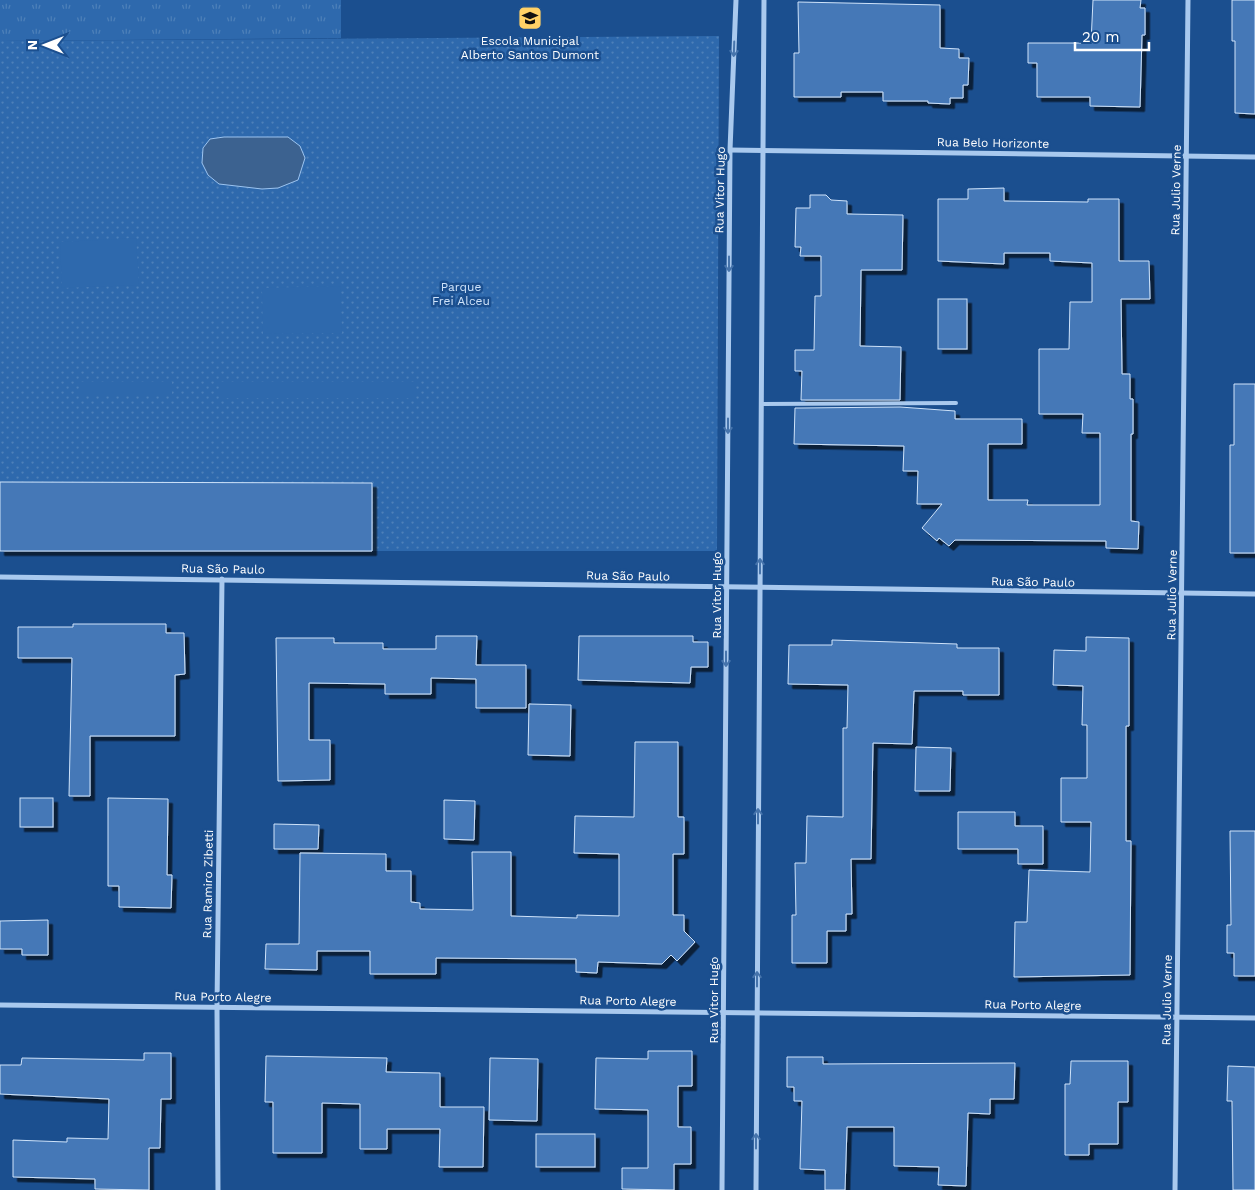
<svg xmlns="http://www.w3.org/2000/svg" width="1255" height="1190" font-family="'Work Sans',sans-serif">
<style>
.grass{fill:url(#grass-tufts)}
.park{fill:url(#park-dots)}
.pitch{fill:#2e69ad}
.water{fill:#3c6290;stroke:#9cc4f0}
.building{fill:#4478b7;stroke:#cfe3fa;filter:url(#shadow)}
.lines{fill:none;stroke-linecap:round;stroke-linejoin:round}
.lane{stroke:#a9c9ee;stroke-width:4}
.street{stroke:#a9c9ee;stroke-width:5}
.oneway{stroke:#4674ac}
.labels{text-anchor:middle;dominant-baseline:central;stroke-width:5;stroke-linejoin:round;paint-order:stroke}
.poi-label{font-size:12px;fill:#fff;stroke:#1b4f8f}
.street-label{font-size:12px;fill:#fff;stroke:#1b4f8f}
.park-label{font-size:12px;fill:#cfe3fa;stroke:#1b4f8f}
</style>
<defs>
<pattern id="grass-tufts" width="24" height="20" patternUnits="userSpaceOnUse" patternTransform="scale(1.25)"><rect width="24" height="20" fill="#2e69ad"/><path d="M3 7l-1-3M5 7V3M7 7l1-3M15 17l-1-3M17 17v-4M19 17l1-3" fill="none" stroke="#4d80b9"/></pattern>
<pattern id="park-dots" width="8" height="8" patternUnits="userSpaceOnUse" patternTransform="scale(1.25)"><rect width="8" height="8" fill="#2e69ad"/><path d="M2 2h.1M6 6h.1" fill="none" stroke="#4d80b9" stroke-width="1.8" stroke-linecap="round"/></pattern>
<filter id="shadow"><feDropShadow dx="4.5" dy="4.5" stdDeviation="0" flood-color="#0009"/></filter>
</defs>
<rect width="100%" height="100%" fill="#1b4f8f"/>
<polygon class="grass" points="0,0 341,0 341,38 0,41"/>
<polygon class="park" points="719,36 717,551 0,551 0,41"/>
<g class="pitch">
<polygon points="136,238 139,285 62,288 60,242"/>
<polygon points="340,286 342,333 263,334 262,288"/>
<rect x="79" y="382" width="93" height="14"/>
<rect x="219" y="382" width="196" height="16"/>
</g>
<polygon class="water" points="224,137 288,137 300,146 305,158 298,180 278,188 262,189 219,184 208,175 202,163 203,148 210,139"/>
<g class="building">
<polygon points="1093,0 1141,0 1140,8 1145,8 1145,35 1142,35 1140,107 1090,106 1090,97 1037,97 1037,63 1028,63 1028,43 1091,43"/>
<polygon points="1232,0 1255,0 1255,114 1235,113 1235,41 1232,41"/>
<polygon points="798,2 940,5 940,48 959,49 959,58 969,58 968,85 963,85 963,98 950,98 950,104 928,103 928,101 883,101 883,92 841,92 841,97 794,97 794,53 799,53"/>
<polygon points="1004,188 1004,201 1088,202 1088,199 1119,199 1119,261 1149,261 1150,299 1121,299 1122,374 1130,374 1130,399 1133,399 1133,434 1131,434 1131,521 1139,522 1138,549 1106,548 1106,541 955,540 949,546 939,538 937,541 922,528 942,504 917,504 918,471 903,471 904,446 794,444 795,408 801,408 900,407 955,411 955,419 1022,419 1022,444 988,444 988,500 1028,500 1027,505 1100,505 1100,433 1082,433 1083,414 1039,414 1039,349 1069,349 1070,302 1092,302 1092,263 1050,261 1050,253 1004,253 1004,264 938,261 938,199 968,199 968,189"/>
<polygon points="810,195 826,195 831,200 847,201 847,214 903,215 902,270 861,270 860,346 901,347 900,400 801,400 802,371 795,371 795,350 814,350 815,296 821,296 821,256 800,256 801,247 795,247 796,208 810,208"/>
<rect x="938" y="299" width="29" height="50"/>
<polygon points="1234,384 1255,384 1255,553 1230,553 1230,445 1234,445"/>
<polygon points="0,482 372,483 372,551 0,551"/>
<polygon points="73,624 166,624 166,633 184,633 185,674 175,675 175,736 90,736 90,796 69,796 72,658 18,658 18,627 73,627"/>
<polygon points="436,636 477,636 476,665 526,665 526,708 476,708 476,679 431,678 431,694 385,694 385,684 309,683 309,740 330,740 330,780 278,781 276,638 334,638 334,643 383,643 383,649 436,649"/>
<polygon points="579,636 693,636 693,642 708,642 708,667 691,667 690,683 578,680"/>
<polygon points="1086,637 1129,638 1129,726 1126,726 1126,841 1131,841 1130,975 1014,977 1015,922 1027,922 1029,870 1090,872 1091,822 1061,822 1061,778 1087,778 1087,725 1082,725 1083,686 1053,685 1054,650 1086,651"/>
<polygon points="832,640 957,644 957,648 999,648 999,695 963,695 963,691 914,691 912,744 873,743 871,859 851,859 852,914 846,914 846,931 827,931 827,963 792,963 792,915 796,915 795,863 806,863 807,816 843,817 843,728 847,728 848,685 788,684 789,645 832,645"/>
<polygon points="529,704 571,705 570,756 528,755"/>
<polygon points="635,742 678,742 678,817 684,817 684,854 673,854 673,915 684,915 684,931 695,942 677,961 671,955 662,964 598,962 597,973 576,972 576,959 436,958 436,974 370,974 370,951 317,951 317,970 265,969 266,944 299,944 300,853 386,854 386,871 411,871 411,902 420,903 420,909 473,910 472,852 511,852 511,916 577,918 577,915 619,916 619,854 574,853 575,816 634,817"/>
<polygon points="916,747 951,748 950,791 915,791"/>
<rect x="20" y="798" width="33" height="29"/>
<polygon points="108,798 168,799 167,875 172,875 171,908 119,907 119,886 108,886"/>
<polygon points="444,800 475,801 474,840 444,839"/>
<polygon points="958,812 1015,812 1015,826 1043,826 1043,864 1018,864 1018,849 958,849"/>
<polygon points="274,824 319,825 318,849 274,849"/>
<polygon points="1230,831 1255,831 1255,976 1234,976 1234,953 1227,953 1227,925 1231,925"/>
<polygon points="48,920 48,955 22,955 22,949 0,949 0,921"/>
<polygon points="648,1051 692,1051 692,1086 678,1086 678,1127 691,1127 691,1164 674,1164 674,1190 622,1189 622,1168 648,1168 648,1110 595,1109 596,1058 648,1059"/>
<polygon points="144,1053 171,1053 171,1099 161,1099 160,1148 149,1148 149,1190 95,1189 95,1179 13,1177 13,1140 67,1142 67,1138 108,1139 109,1099 0,1094 0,1065 21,1065 22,1058 144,1060"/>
<polygon points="266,1056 387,1058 386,1072 440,1073 440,1107 484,1107 483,1167 439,1167 440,1129 387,1129 387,1149 360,1149 360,1104 322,1103 322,1153 273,1153 273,1102 265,1102"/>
<polygon points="787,1057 823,1057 823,1064 1015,1063 1014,1099 990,1099 990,1114 968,1113 966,1186 938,1185 939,1167 894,1166 894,1127 847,1127 845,1190 825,1190 825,1170 800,1169 802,1101 794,1101 794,1087 787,1087"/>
<polygon points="490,1058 538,1059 537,1121 489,1120"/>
<polygon points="1071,1061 1128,1061 1128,1102 1118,1102 1118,1144 1089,1144 1089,1155 1065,1155 1065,1084 1070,1084"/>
<polygon points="1228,1066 1255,1067 1255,1190 1233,1190 1232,1101 1227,1101"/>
<rect x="536" y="1134" width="59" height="33"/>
</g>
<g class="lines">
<polyline class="lane" points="761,404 956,403"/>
<g class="street">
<polyline points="730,150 1255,157"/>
<polyline points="0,577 1255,594"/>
<polyline points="0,1005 1255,1018"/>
<polyline points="218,1190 217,1007 222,579"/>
<polyline points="722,1190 730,150 736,0"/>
<polyline points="756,1190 764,0"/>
<polyline points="1175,1190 1188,0"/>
</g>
</g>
<defs><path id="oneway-shaft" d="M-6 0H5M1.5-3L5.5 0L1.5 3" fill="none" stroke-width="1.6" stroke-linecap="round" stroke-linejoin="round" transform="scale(1.25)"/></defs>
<g class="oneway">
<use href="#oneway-shaft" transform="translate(734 49) rotate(92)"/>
<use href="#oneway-shaft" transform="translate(729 264) rotate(90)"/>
<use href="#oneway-shaft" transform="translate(728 426) rotate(90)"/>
<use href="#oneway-shaft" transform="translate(760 566) rotate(-90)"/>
<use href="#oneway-shaft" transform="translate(726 659) rotate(90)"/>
<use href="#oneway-shaft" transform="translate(758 816) rotate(-90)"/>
<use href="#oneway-shaft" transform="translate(757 979) rotate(-90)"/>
<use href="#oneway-shaft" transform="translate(756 1141) rotate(-90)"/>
</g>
<defs>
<g id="school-square" transform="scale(1.25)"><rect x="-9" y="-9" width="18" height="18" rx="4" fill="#ffd166" stroke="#1b4f8f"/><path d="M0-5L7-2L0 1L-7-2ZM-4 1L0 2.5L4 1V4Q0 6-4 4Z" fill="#111"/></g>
</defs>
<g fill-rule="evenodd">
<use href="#school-square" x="530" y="18"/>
</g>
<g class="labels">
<g class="poi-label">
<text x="530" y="41">Escola Municipal<tspan x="530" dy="14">Alberto Santos Dumont</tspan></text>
</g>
<g class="street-label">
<text transform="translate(993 143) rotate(1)">Rua Belo Horizonte</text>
<text transform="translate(720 190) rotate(-89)">Rua Vitor Hugo</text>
<text transform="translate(1176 190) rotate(-89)">Rua Julio Verne</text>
<text transform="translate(223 569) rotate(1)">Rua São Paulo</text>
<text transform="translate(628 576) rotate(1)">Rua São Paulo</text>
<text transform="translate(1033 582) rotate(1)">Rua São Paulo</text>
<text transform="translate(717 595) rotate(-90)">Rua Vitor Hugo</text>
<text transform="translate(1172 595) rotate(-89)">Rua Julio Verne</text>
<text transform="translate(208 884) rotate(-89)">Rua Ramiro Zibetti</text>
<text transform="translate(223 997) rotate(1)">Rua Porto Alegre</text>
<text transform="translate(714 1000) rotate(-90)">Rua Vitor Hugo</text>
<text transform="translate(1167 1000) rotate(-89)">Rua Julio Verne</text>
<text transform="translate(628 1001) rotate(1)">Rua Porto Alegre</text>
<text transform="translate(1033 1005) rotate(1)">Rua Porto Alegre</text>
</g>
<g class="park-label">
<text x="461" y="287">Parque<tspan x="461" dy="14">Frei Alceu</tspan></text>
</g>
</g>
<g transform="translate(45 45) rotate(270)" stroke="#1b4f8f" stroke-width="4" paint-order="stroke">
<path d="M0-4L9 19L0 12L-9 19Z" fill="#ffffff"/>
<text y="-8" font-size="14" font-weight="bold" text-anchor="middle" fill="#ffffff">N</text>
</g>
<path d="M1075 42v8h74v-8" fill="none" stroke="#ffffff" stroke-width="2.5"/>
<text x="1082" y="42" font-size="15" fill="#ffffff" stroke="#1b4f8f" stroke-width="4" paint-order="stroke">20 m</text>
</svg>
